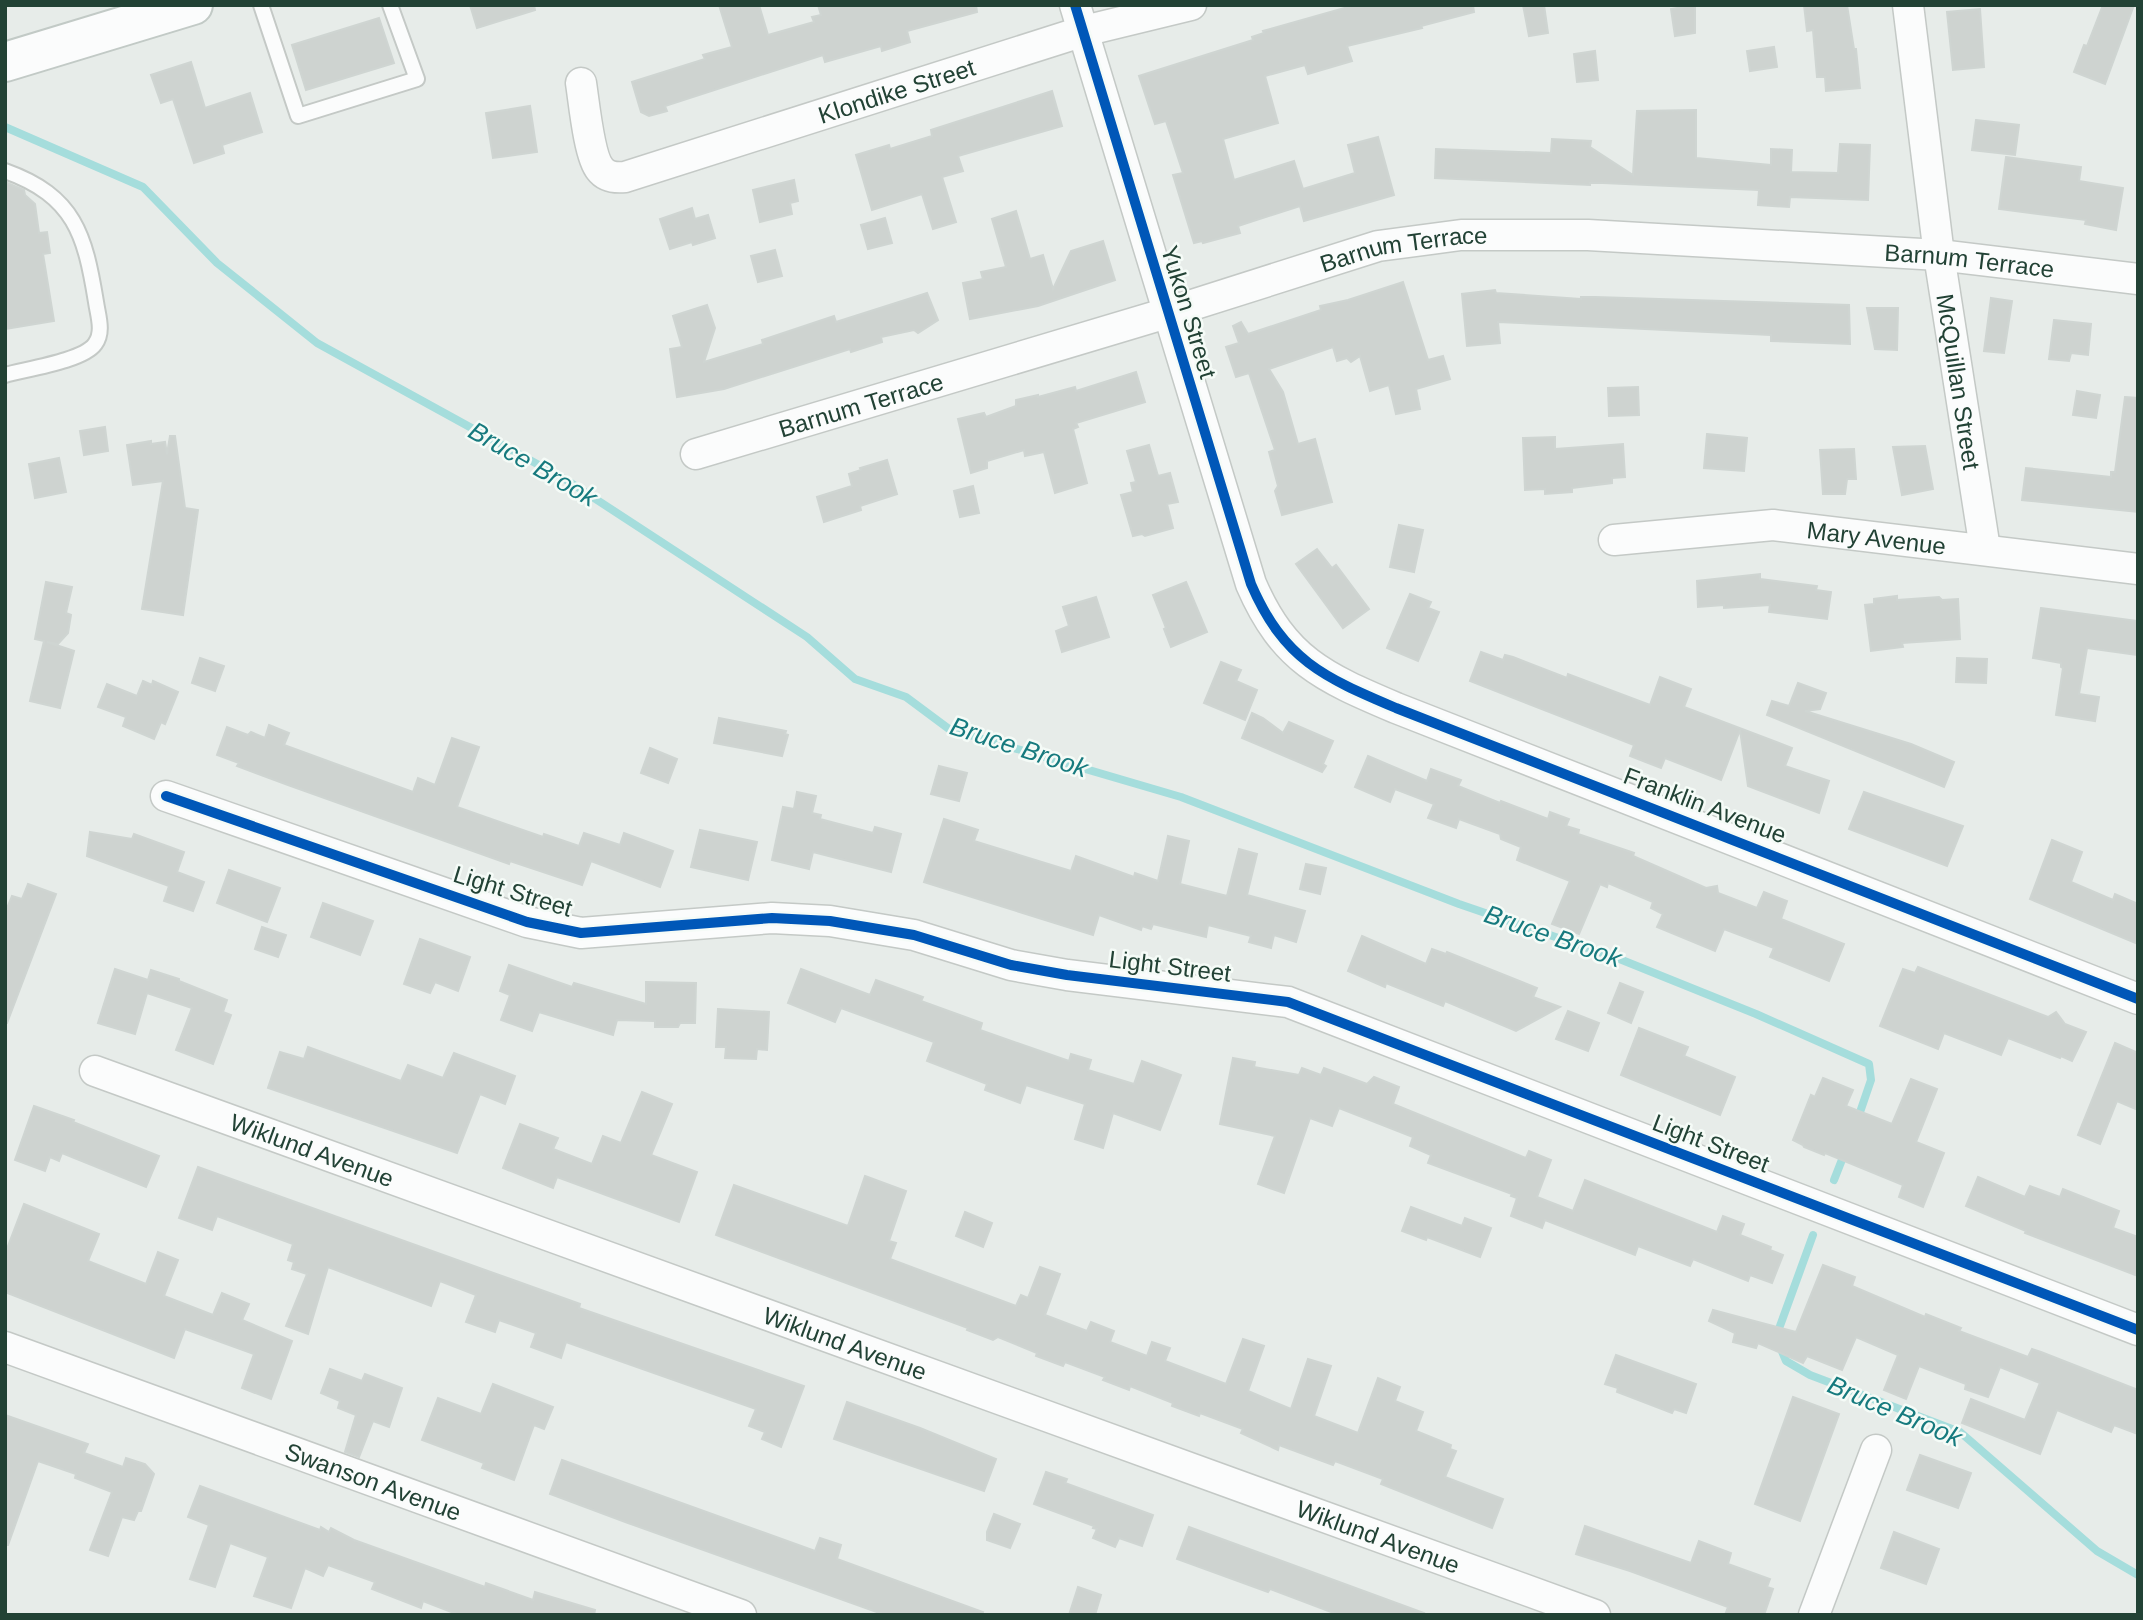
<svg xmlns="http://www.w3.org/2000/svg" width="2143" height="1620" font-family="Helvetica,sans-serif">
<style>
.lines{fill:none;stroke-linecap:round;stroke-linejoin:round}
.stream{stroke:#a5dddc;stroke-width:8}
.building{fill:#ced3d0;stroke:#cfd5d2;stroke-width:2}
.service-casing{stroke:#c4c9c6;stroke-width:18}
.minor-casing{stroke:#c4c9c6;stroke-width:33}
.secondary-casing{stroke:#c2cac6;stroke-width:42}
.service{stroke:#fbfcfc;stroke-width:14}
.minor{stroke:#fbfcfc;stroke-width:30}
.secondary{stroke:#fbfcfc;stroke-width:38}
.cycleway-casing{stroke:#f5fbf7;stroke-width:15}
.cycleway{stroke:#0057b8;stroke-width:10}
.labels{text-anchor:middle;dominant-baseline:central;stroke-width:5;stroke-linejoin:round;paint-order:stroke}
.street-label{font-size:24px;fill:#224235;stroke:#f5fbf7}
.water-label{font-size:26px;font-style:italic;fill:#167a7e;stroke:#f5fbf7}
</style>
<rect width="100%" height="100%" fill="#e7ece9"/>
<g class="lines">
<g class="stream">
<polyline points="5,127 143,187 217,263 317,343 568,481 807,637 855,679 906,697 949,729 1181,797 1459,904 1617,958 1756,1014 1869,1064 1871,1080 1857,1121"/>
<polyline points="1834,1180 1845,1152"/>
<polyline points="1813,1235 1776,1337 1786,1361 1810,1375 1960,1432 2097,1551 2138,1575"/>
</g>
</g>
<g class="building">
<polygon points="470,5 534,5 535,10 477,28"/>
<polygon points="719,5 759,5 768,35 814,22 812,17 821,15 818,5 976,5 977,12 907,31 910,42 882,51 881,46 825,62 823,55 665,106 667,111 649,116 641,112 632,82 705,59 703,55 732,47"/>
<polygon points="1355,5 1473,5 1474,12 1421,26 1422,28 1347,46 1352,61 1308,74 1305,65 1265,76 1278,123 1223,139 1234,180 1294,161 1303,189 1355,173 1348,145 1378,137 1394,195 1304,221 1300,206 1238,226 1240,233 1203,243 1202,241 1194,243 1173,175 1183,173 1166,121 1155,124 1139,76 1253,40 1252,37 1264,33 1263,31"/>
<polygon points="1523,5 1544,5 1548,33 1529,36"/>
<polygon points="1695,5 1695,33 1675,36 1671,9"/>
<polygon points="1804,5 1847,5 1854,49 1856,49 1860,88 1826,91 1825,77 1817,77 1813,30 1807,31"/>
<polygon points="2103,5 2134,5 2105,84 2074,72 2084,45 2087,46"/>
<polygon points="1980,9 1984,67 1953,70 1947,12"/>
<polygon points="379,18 394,63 306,90 292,45"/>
<polygon points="1774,47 1777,67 1750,71 1747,51"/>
<polygon points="1595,51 1598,80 1577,82 1574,54"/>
<polygon points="191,62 205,108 250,93 262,132 222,145 224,153 194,163 173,99 161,103 151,75"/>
<polygon points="1052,91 1062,126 958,156 963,171 942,177 956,222 933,229 922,194 872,210 856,155 889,145 890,149 932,136 931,130"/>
<polygon points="530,106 537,152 493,158 486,113"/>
<polygon points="1696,110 1696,158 1771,165 1771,149 1792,150 1791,172 1838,173 1840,144 1870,145 1868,200 1790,197 1789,207 1758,205 1759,190 1603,183 1590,183 1590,185 1435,178 1436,149 1551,153 1552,139 1591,141 1590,147 1633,175 1637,111"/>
<polygon points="1976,120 2019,125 2015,155 1972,150"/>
<polygon points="2006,157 2081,167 2079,181 2123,188 2116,230 2085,224 2086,220 1999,209"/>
<polygon points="794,180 798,201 790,203 792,214 760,222 753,190"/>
<polygon points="5,182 24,190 25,195 35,204 39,233 47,232 50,253 43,254 54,321 5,329"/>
<polygon points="692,208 695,219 708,215 715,238 693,245 692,242 670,249 660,219"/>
<polygon points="1016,211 1030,259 1043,255 1053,289 1071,251 1103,241 1115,280 1038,306 970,319 963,283 983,279 981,272 1006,267 992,219"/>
<polygon points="885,218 892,243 868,249 861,225"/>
<polygon points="775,250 782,276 758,282 751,256"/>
<polygon points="1403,282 1428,360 1443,356 1450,379 1416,389 1420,409 1396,414 1389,385 1370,391 1360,356 1351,362 1347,358 1337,361 1333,347 1269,369 1283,392 1298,444 1315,439 1332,502 1282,515 1275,491 1278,486 1269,452 1275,450 1249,373 1236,377 1226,347 1239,343 1233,326 1241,322 1248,334 1321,310 1320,306 1348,300"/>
<polygon points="1495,290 1496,293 1581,299 1581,297 1595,297 1849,305 1850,344 1771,341 1771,335 1498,322 1500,343 1467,346 1462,294"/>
<polygon points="927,293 938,320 918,333 914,330 881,337 882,342 851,352 850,349 724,389 677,397 670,349 682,347 673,316 707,305 715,328 704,362 763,344 762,340 834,316 836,322"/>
<polygon points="1991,298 2012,301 2004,353 1984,351"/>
<polygon points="1867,308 1898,308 1897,350 1875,349"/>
<polygon points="2054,320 2091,324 2088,355 2071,353 2069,361 2049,359"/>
<polygon points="1136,372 1145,402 1076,423 1078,427 1073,429 1087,483 1055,493 1044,452 1025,456 1024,450 987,461 987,468 971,473 958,419 984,413 986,417 1016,406 1016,400 1038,395 1038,397 1075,387 1076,391"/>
<polygon points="1638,387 1639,415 1609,416 1608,388"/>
<polygon points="2077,391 2100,395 2096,418 2073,415"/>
<polygon points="2125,397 2138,398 2138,512 2022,500 2026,468 2111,477 2111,472 2115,472"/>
<polygon points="105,427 108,451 84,455 80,431"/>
<polygon points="1707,434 1747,438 1744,471 1704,468"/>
<polygon points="170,436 175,436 185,508 198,510 183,615 142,609 163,481 133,485 127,445 151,441 151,444 165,442 167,454"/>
<polygon points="1555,437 1555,449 1623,444 1625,477 1612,478 1612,483 1572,488 1572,492 1545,494 1545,489 1525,490 1523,438"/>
<polygon points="1149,445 1158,476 1170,473 1178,502 1167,504 1173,528 1145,536 1142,534 1133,536 1121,495 1133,492 1131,483 1136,482 1127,451"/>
<polygon points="1925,446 1933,489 1902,495 1893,447"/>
<polygon points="1854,449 1856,479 1847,479 1845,494 1823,494 1820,450"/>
<polygon points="59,458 66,492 35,498 29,464"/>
<polygon points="887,460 897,494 860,506 861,510 824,522 817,497 852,486 849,474 861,470 860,468"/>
<polygon points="973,486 979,513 960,517 954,491"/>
<polygon points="1399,525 1423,530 1414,572 1390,567"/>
<polygon points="1317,549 1332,568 1336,565 1369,609 1343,628 1296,564"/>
<polygon points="1760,574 1760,579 1817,586 1816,590 1831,592 1827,619 1769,612 1770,605 1724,608 1724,605 1698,607 1697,581"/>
<polygon points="46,582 72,587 66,613 71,615 68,633 58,644 47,642 74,651 60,708 30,701 44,641 35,639"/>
<polygon points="1186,582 1207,632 1171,647 1164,629 1166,628 1153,595"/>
<polygon points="1410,594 1431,602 1428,608 1439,612 1418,661 1387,648"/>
<polygon points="1897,596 1897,600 1939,597 1942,600 1958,599 1960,639 1902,643 1903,647 1871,651 1865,605 1874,604 1874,599"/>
<polygon points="1096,597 1109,637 1062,652 1056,631 1069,626 1063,607"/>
<polygon points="2041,608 2138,621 2138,655 2087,648 2079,694 2099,697 2095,721 2056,715 2063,668 2061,667 2061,663 2033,658"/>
<polygon points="1481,652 1503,660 1505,655 1513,657 1567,678 1568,674 1650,705 1660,677 1691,689 1684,707 1792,748 1785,766 1829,781 1819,813 1748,786 1740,730 1721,780 1665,758 1661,768 1630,756 1634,745 1470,681"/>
<polygon points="200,658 224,666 215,691 192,683"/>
<polygon points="1957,658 1987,659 1986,683 1956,682"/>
<polygon points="1221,662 1241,670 1236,681 1257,690 1245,720 1204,703"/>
<polygon points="143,681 152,685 153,681 178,692 165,724 161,722 154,739 123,726 126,717 98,707 107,684 137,696"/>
<polygon points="1798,683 1826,693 1820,709 1805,711 1911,744 1954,762 1944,787 1767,715 1772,701 1789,706"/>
<polygon points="1252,713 1263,718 1283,733 1289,722 1333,741 1323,764 1326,766 1322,772 1242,738"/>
<polygon points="719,718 786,731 785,734 788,735 782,756 714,743"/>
<polygon points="269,725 289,733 284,745 413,792 418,778 435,785 452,738 479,747 457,807 543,837 544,834 579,846 584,833 620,845 624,833 673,851 660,887 591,861 582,885 510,861 509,864 288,785 237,766 239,763 217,755 227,727 248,735 251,732 265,738"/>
<polygon points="650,748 677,759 668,783 641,773"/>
<polygon points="1368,756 1427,781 1431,769 1461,780 1458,786 1500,803 1501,801 1548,819 1550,812 1569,819 1566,826 1579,830 1578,834 1634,853 1633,856 1706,888 1717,886 1718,893 1757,908 1764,892 1787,901 1781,919 1844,944 1829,981 1770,957 1774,948 1724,929 1715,951 1657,927 1663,914 1651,908 1653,902 1608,883 1607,887 1600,884 1579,934 1552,924 1570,881 1517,860 1521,847 1501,839 1500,834 1459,819 1456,828 1428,818 1434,804 1395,789 1390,802 1355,787"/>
<polygon points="939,766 967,773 959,801 931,794"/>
<polygon points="797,792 816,796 812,813 821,815 820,819 873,833 875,827 901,834 891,872 813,852 809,869 772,860 783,807 794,809"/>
<polygon points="1864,792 1963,826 1947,866 1849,829"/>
<polygon points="944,819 978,830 974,841 1071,871 1076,856 1134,877 1135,873 1158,881 1168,836 1189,841 1180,884 1227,896 1239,849 1257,854 1247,895 1305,911 1296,942 1274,935 1271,948 1249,942 1251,936 1208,925 1206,937 1153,924 1151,929 1142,926 1141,930 1099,915 1093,935 924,882"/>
<polygon points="700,830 757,842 748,880 691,867"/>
<polygon points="90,832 132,839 134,834 184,852 177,872 204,882 193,911 164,901 169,886 87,856"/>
<polygon points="2052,840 2082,852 2071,882 2113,900 2115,894 2138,904 2138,944 2030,899"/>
<polygon points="1306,864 1326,868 1320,894 1300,889"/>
<polygon points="229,870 280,888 267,922 217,903"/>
<polygon points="28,884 56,894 7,1023 5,1023 5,913 12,896 22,899"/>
<polygon points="323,903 373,921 360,955 311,937"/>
<polygon points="262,927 286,935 278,957 255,949"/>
<polygon points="1362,936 1426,964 1432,949 1446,954 1447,952 1537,988 1533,997 1560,1007 1516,1031 1445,1001 1443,1006 1386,983 1385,987 1348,971"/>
<polygon points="420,939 470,957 458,991 435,982 430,993 404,984"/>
<polygon points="509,965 572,987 574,983 646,1004 646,982 696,983 695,1023 680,1023 678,1027 655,1027 655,1021 617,1020 613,1035 539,1012 532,1031 501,1020 510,995 500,991"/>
<polygon points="1918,967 2048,1017 2056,1012 2065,1024 2086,1032 2072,1061 2061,1056 2060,1058 2008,1038 2001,1055 1944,1033 1938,1049 1880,1026 1903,969 1915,973"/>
<polygon points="115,969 148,980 151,970 179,979 179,981 227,1000 223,1012 231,1015 213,1064 176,1050 192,1008 147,993 135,1034 98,1023"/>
<polygon points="801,969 870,995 876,980 923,997 921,1001 982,1023 980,1030 1069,1061 1071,1054 1091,1060 1088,1070 1134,1084 1142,1061 1181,1075 1160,1130 1113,1113 1103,1148 1075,1139 1085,1104 1026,1085 1020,1103 985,1090 987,1084 927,1061 934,1042 841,1008 835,1022 788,1003"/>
<polygon points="1620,983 1643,992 1631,1023 1608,1013"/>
<polygon points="718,1009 769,1012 767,1050 757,1049 756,1059 725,1058 726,1047 716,1047"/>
<polygon points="1568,1011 1599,1023 1588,1051 1556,1039"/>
<polygon points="1639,1028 1688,1047 1684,1056 1735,1077 1720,1115 1621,1075"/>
<polygon points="2115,1043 2138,1053 2138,1110 2117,1101 2100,1144 2078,1135"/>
<polygon points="308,1047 401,1081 408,1065 443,1078 454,1053 515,1076 505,1104 480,1094 457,1153 268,1088 280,1052 304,1059"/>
<polygon points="1233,1058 1255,1062 1254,1067 1299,1075 1302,1068 1321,1075 1324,1068 1367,1084 1374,1077 1399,1087 1393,1104 1526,1158 1529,1151 1551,1160 1537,1197 1573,1211 1585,1180 1717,1232 1723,1216 1744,1224 1740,1235 1771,1247 1770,1250 1783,1255 1772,1283 1750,1275 1748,1281 1693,1259 1690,1266 1638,1246 1635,1255 1545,1220 1542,1228 1511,1216 1517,1198 1511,1196 1512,1194 1428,1163 1431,1155 1410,1146 1413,1137 1339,1108 1332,1126 1310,1118 1284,1193 1258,1184 1275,1136 1220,1124"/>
<polygon points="1823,1078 1853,1090 1846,1106 1892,1124 1911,1079 1937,1089 1916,1142 1944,1153 1923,1207 1899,1197 1903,1185 1825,1153 1824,1155 1804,1147 1803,1145 1793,1140 1811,1095 1815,1097"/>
<polygon points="642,1092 672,1104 651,1155 697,1172 679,1222 557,1177 553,1188 503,1168 520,1124 558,1138 553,1149 592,1164 603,1136 621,1143"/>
<polygon points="34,1106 74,1120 73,1122 159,1156 146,1187 62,1153 59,1161 50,1157 45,1171 15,1160"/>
<polygon points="198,1167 580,1304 579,1308 804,1386 781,1447 762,1439 765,1432 749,1426 756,1409 566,1342 561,1358 531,1347 536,1333 499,1320 495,1332 466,1322 476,1295 440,1281 431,1306 328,1267 308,1334 286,1326 307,1274 292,1269 294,1262 288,1260 293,1244 217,1216 212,1230 179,1218"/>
<polygon points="865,1176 906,1191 889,1241 896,1243 890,1259 1016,1306 1021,1295 1028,1298 1040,1267 1060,1274 1045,1315 1087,1331 1091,1322 1114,1331 1110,1342 1147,1356 1152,1342 1170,1348 1165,1361 1226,1384 1243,1339 1264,1346 1248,1391 1291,1409 1308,1359 1331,1366 1314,1416 1358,1433 1378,1378 1400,1387 1395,1401 1423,1412 1416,1431 1451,1445 1450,1449 1456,1451 1445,1477 1503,1499 1492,1528 1381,1484 1383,1479 1335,1461 1333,1465 1279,1445 1278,1450 1241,1433 1243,1429 1200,1413 1199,1416 1172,1406 1173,1403 1130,1386 1129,1390 1103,1380 1105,1377 1065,1362 1063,1366 1036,1356 1037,1353 998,1337 993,1340 967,1330 968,1328 716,1235 734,1185 848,1226"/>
<polygon points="1978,1177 2025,1197 2030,1186 2060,1197 2063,1189 2119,1211 2113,1228 2138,1237 2138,1276 2025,1233 2026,1231 1966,1206"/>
<polygon points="24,1204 99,1234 88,1261 146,1284 158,1252 178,1260 164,1296 213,1315 222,1293 249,1304 242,1320 292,1341 271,1399 242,1388 254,1354 185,1329 174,1358 5,1292 5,1254"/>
<polygon points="1411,1207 1462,1226 1465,1218 1491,1228 1480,1257 1427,1237 1426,1240 1402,1231"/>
<polygon points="965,1212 992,1223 983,1247 956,1236"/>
<polygon points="1823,1265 1855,1277 1852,1286 1925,1317 1926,1314 1961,1328 1959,1331 2028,1357 2032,1349 2041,1352 2138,1390 2138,1434 2114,1425 2111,1432 2057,1410 2040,1454 1962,1423 1971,1399 2025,1420 2040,1383 2000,1367 1988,1397 1965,1389 1966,1384 1919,1366 1906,1399 1884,1390 1898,1355 1856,1337 1842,1370 1807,1356 1803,1363 1758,1343 1756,1348 1733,1342 1735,1333 1709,1321 1713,1310 1796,1332"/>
<polygon points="1616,1355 1696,1384 1686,1413 1674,1409 1672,1413 1617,1392 1618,1388 1605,1384"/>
<polygon points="330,1369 362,1381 365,1374 402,1388 389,1427 373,1421 359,1457 345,1452 356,1415 338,1408 340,1401 321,1393"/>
<polygon points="493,1384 553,1407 544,1429 534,1425 514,1480 482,1468 484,1463 422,1440 438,1398 481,1414"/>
<polygon points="1793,1397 1839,1414 1800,1521 1755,1504"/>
<polygon points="847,1402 920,1428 996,1459 984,1491 834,1439"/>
<polygon points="5,1415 88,1444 84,1453 123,1467 126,1458 145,1464 154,1474 141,1511 138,1511 134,1520 122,1517 108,1556 90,1550 112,1492 75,1478 76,1474 38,1461 8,1545 5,1545"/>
<polygon points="1920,1455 1971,1473 1958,1508 1907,1490"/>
<polygon points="562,1460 815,1551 820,1538 841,1545 837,1559 983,1612 982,1615 885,1615 628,1523 550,1494"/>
<polygon points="1046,1472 1067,1479 1065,1483 1153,1515 1142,1546 1119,1538 1115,1547 1093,1538 1097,1529 1093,1528 1094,1526 1034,1504"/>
<polygon points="200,1486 320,1530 321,1527 329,1532 331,1528 354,1540 485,1587 486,1583 533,1600 535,1592 595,1610 594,1615 459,1615 423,1601 421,1608 372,1589 375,1582 328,1565 323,1576 305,1568 291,1608 254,1596 268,1557 230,1543 215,1587 190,1579 209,1525 188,1517"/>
<polygon points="994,1514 1020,1524 1010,1548 987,1540 987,1532"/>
<polygon points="1585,1526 1691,1563 1699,1541 1731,1553 1728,1564 1770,1579 1767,1587 1773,1589 1764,1615 1725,1615 1728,1607 1630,1571 1576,1554"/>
<polygon points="1189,1527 1424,1613 1423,1615 1339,1615 1270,1589 1268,1592 1177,1559"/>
<polygon points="1894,1532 1939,1549 1926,1584 1881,1568"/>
<polygon points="1078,1587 1101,1595 1095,1615 1069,1615"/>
</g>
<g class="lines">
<g class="service-casing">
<g id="service">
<polyline points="261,5 298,116 417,79 390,5"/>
<path d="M 5,171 C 75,196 85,235 96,302 C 98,316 104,332 95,344 C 83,361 26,369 5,375"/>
</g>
</g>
<g class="minor-casing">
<g id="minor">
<path d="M 1075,5 L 1251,584 C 1284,660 1323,677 1396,708 L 2138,999"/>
<path id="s1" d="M 1908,5 L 1939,255 L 1985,549"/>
<path id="s2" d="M 581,83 C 584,102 589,156 600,169 C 606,177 615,178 625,177 L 1084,31 L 1191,5"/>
<path id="s3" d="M 696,454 L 1167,313 L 1378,246 L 1461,235 L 1588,235 L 1939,255 L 2138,279"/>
<path id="s4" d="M 1614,540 L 1773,525 L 2138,569"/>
<polyline points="166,796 527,922 581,933 772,918 830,921 914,935 1011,965 1067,975 1288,1002 2138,1330"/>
<path id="s5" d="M 95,1071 L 1595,1615"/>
<path id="s6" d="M 5,1347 L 741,1615"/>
<polyline points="1814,1615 1876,1450"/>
</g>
</g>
<g class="secondary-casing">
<polyline id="secondary" points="5,62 193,5"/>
</g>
<use href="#service" class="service"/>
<use href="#minor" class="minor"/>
<use href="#secondary" class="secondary"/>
<g class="cycleway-casing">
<g id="cycleway">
<path d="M 1075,5 L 1251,584 C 1284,660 1323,677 1396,708 L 2138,999"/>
<polyline points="166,796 527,922 581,933 772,918 830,921 914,935 1011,965 1067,975 1288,1002 2138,1330"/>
</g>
</g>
<use href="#cycleway" class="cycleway"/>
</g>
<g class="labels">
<g class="street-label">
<text stroke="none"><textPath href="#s2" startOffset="401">Klondike Street</textPath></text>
<text stroke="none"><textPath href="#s3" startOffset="738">Barnum Terrace</textPath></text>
<text stroke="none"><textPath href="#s3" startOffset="1306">Barnum Terrace</textPath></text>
<text transform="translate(1189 312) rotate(73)">Yukon Street</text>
<text stroke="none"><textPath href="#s1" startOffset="380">McQuillan Street</textPath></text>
<text stroke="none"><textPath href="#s3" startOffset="172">Barnum Terrace</textPath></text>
<text stroke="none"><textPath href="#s4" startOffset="264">Mary Avenue</textPath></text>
<text transform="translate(1705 805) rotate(21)">Franklin Avenue</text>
<text transform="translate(513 891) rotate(17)">Light Street</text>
<text transform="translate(1170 966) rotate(7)">Light Street</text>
<text transform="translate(1711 1143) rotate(21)">Light Street</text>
<text stroke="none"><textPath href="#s5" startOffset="231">Wiklund Avenue</textPath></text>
<text stroke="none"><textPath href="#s5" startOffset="798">Wiklund Avenue</textPath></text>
<text stroke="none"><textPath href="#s6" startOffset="392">Swanson Avenue</textPath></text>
<text stroke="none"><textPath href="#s5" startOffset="1365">Wiklund Avenue</textPath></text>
</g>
<g class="water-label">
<text transform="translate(533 464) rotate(30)">Bruce Brook</text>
<text transform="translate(1019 747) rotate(18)">Bruce Brook</text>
<text transform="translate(1553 936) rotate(19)">Bruce Brook</text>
<text transform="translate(1895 1411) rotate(23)">Bruce Brook</text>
</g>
</g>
<rect width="2143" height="1620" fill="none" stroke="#224235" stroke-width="14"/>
</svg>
